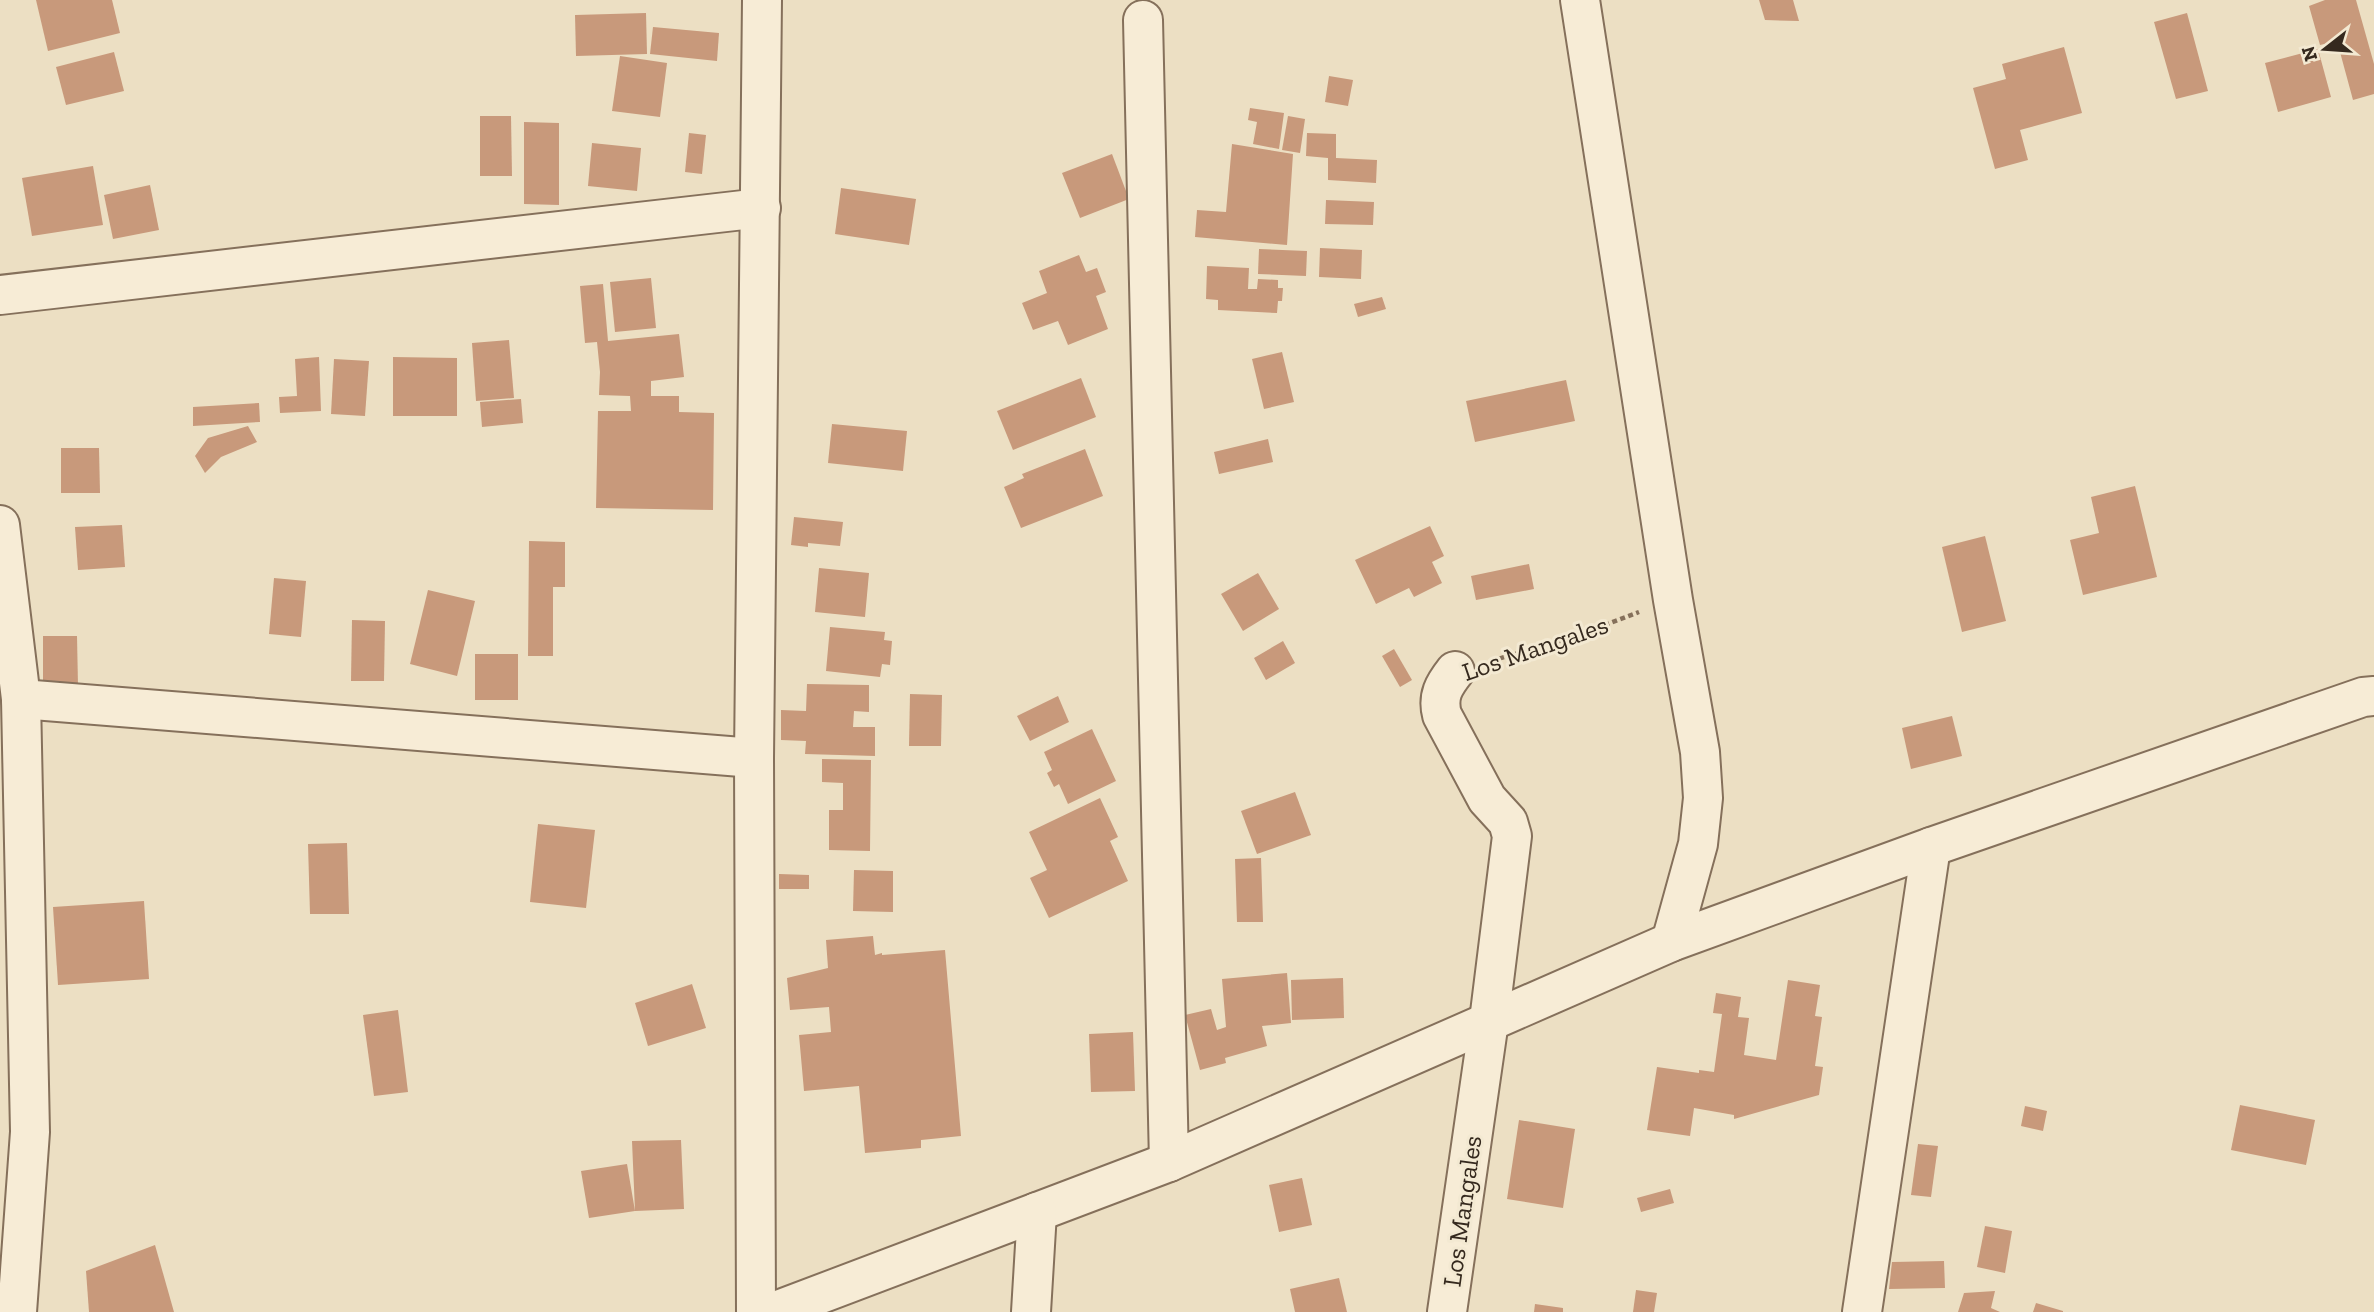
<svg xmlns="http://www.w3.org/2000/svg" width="2374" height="1312" font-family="'Zilla Slab',serif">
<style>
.building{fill:#c8997b}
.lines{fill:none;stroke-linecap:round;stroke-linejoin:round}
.street-casing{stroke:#85705b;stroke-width:42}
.path{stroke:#85705b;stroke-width:4.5;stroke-dasharray:5 3.5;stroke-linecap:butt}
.street{stroke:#f7ecd6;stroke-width:38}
.labels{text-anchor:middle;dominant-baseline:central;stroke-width:6;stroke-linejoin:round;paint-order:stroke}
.street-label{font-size:26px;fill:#35291e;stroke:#f3e9d2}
</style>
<rect width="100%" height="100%" fill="#ecdfc3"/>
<g class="building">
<polygon points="36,0 112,0 120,33 48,51"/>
<polygon points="1759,0 1793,0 1799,21 1765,20"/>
<polygon points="2325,0 2356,0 2374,64 2374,94 2353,100 2337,41 2320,45 2309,6"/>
<polygon points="646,13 647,54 576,56 575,15"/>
<polygon points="2187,13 2208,91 2176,99 2154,22"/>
<polygon points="653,27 719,33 717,61 650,54"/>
<polygon points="2064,47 2082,113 2020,130 2028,160 1995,169 1973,88 2006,79 2002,64"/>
<polygon points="2318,49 2331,97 2278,112 2265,63"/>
<polygon points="114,52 124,91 66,105 56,67"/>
<polygon points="620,56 667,63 660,117 612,111"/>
<polygon points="1329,76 1353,80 1348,106 1325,102"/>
<polygon points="1250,108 1284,113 1279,149 1253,144 1257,122 1248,120"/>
<polygon points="480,116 511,116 512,176 480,176"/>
<polygon points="1288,116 1305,119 1300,153 1282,150"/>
<polygon points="524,122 559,123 559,205 524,204"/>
<polygon points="689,133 706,135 702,174 685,172"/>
<polygon points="1307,133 1336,134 1336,158 1377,160 1376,183 1328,180 1328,158 1306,156"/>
<polygon points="592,143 641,148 637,191 588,186"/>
<polygon points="1232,144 1293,154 1287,245 1195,237 1197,210 1226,212"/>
<polygon points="1112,154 1129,199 1080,218 1062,173"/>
<polygon points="93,166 103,225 32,236 22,178"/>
<polygon points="150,185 159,230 113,239 104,195"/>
<polygon points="841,188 916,199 909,245 835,234"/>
<polygon points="1326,200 1374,202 1373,225 1325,224"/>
<polygon points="1320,248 1362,250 1361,279 1319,277"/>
<polygon points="1259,249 1307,251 1306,276 1258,274"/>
<polygon points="1079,255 1086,272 1097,268 1106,292 1096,296 1108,329 1068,345 1058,321 1033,330 1022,303 1047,293 1039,271"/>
<polygon points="1207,266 1249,268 1248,289 1257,289 1258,279 1278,280 1278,288 1283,288 1282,301 1278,301 1277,313 1218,310 1218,300 1206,299"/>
<polygon points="651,278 656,328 615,332 610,282"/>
<polygon points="603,284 608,341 679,334 684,377 651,381 651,396 679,396 679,412 714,413 713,510 596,508 598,411 631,411 630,396 599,395 600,372 597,342 585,343 580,286"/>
<polygon points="1382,297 1386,309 1358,317 1354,304"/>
<polygon points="509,340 514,398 476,401 472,343"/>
<polygon points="1282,352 1294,402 1264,409 1252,359"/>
<polygon points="319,357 321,411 280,413 279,397 297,396 295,359"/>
<polygon points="393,357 457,358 457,416 393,416"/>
<polygon points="334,359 369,361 365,416 331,414"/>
<polygon points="1081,378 1096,417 1013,450 997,411"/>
<polygon points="1566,380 1575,421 1475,442 1466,401"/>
<polygon points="521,399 523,423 482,427 480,402"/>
<polygon points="259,403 260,422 193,426 193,407"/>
<polygon points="832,424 907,431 903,471 828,463"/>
<polygon points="248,426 257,442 221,457 205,473 195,456 208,438"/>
<polygon points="1268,439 1273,462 1219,474 1214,452"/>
<polygon points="61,448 99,448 100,493 61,493"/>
<polygon points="1085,449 1103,496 1021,528 1004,487 1024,478 1022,474"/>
<polygon points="2135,486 2157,577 2083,595 2070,540 2099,533 2091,497"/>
<polygon points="794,517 843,522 840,546 808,543 808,547 791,545"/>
<polygon points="122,525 125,567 78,570 75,527"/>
<polygon points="1430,526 1444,556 1432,562 1442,583 1414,597 1409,588 1376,604 1355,560"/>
<polygon points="1985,536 2006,621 1962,632 1942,547"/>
<polygon points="529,541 565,542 565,587 553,587 553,656 528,656"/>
<polygon points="1529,564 1534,589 1476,600 1471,576"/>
<polygon points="819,568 869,573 865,617 815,612"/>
<polygon points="1258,573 1279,609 1243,631 1221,594"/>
<polygon points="274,578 306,581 301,637 269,634"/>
<polygon points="428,590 475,601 457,676 410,664"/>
<polygon points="352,620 385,621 384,681 351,681"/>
<polygon points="830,627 885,632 884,640 892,641 890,665 882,664 880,677 826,671"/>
<polygon points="43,636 77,636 78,686 43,687"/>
<polygon points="1283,641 1295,663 1266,680 1254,658"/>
<polygon points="1394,649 1412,680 1400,687 1382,656"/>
<rect x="475" y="654" width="43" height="46"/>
<polygon points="807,684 869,685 869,712 854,711 853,727 875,727 875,756 805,754 806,741 781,740 781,710 806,711"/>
<polygon points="910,694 942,695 941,746 909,746"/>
<polygon points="1058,696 1069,722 1030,741 1017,716"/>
<polygon points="1952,716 1962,756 1911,769 1902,728"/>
<polygon points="1092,729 1116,781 1068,804 1059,784 1054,787 1047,773 1052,770 1044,752"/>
<polygon points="822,759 871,760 870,851 829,850 829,810 843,810 843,783 822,782"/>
<polygon points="1295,792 1311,835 1257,854 1241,811"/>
<polygon points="1100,798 1118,837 1110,841 1128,881 1049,918 1030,878 1047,870 1029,832"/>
<polygon points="538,824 595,830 586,908 530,902"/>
<polygon points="347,843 349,914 310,914 308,844"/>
<polygon points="1261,858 1263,922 1237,922 1235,859"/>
<polygon points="854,870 893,871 893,912 853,911"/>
<polygon points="779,874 809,875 809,889 779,889"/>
<polygon points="144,901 149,979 58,985 53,907"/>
<polygon points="873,936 875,955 882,953 882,955 945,950 961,1136 921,1140 921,1148 865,1153 859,1086 804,1091 799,1035 831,1032 829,1007 790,1010 787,978 828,968 826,940"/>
<polygon points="1287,973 1291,1023 1262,1026 1267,1046 1225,1058 1226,1063 1200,1070 1185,1015 1211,1009 1217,1030 1226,1027 1222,979"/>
<polygon points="1343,978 1344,1018 1292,1020 1291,980"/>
<polygon points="1788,980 1820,985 1815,1016 1822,1017 1815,1066 1823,1067 1819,1095 1734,1119 1734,1115 1694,1108 1690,1136 1647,1130 1657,1067 1699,1073 1699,1070 1714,1072 1722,1014 1713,1013 1716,993 1741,997 1738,1017 1749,1018 1744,1055 1776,1060"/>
<polygon points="692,984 706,1028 648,1046 635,1003"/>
<polygon points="398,1010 408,1092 374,1096 363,1015"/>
<polygon points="1133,1032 1135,1091 1091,1092 1089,1034"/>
<polygon points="2240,1105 2315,1120 2306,1165 2231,1150"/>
<polygon points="2025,1106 2047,1111 2043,1131 2021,1126"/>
<polygon points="1519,1120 1575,1129 1563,1208 1507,1199"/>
<polygon points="681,1140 684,1209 635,1211 589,1218 581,1171 627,1164 635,1211 632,1141"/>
<polygon points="1918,1144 1938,1146 1931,1197 1911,1195"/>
<polygon points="1302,1178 1312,1225 1279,1232 1269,1185"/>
<polygon points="1670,1189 1674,1203 1641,1212 1637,1198"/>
<polygon points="1985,1226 2012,1231 2005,1273 1977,1267"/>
<polygon points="155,1245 174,1312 89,1312 86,1271"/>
<polygon points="1944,1261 1945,1288 1889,1289 1892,1262"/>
<polygon points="1339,1278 1347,1312 1295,1312 1290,1289"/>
<polygon points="1636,1290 1657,1293 1654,1312 1633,1312"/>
<polygon points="1995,1291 1991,1308 2000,1312 1958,1312 1964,1293"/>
<polygon points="2036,1303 2063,1311 2063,1312 2033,1312"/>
<polygon points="1535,1304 1563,1308 1563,1312 1534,1312"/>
</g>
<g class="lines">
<g class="street-casing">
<g id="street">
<polyline points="1580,0 1673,600 1700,752 1703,798 1698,844 1671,942"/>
<polyline points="1143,20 1169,1162"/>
<polyline points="0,295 761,208"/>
<polyline points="0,525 21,699 30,1132 17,1312"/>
<polyline points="21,699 754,758"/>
<polyline points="756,1312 754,758 762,0"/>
<polyline points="773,1312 1169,1162 1671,942 1931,847 2363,697 2374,696"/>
<polyline points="1031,1312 1037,1212"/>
<path d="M 1447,1312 L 1489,1021 L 1512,836 L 1508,822 L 1487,799 L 1442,715 C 1437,696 1444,685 1455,671"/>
<polyline points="1862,1312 1931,847"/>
</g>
</g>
<polyline class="path" points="1491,661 1573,637 1639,612"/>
<use href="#street" class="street"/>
</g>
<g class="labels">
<g class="street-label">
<text transform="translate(1535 648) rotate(-19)">Los Mangales</text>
<text transform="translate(1462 1211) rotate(-82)">Los Mangales</text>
</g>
</g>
<g transform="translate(2325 49) rotate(253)" stroke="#f3e9d2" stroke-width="5" paint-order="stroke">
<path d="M0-5L12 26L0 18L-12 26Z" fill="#35291e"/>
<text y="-10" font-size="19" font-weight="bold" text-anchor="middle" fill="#35291e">N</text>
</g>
</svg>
